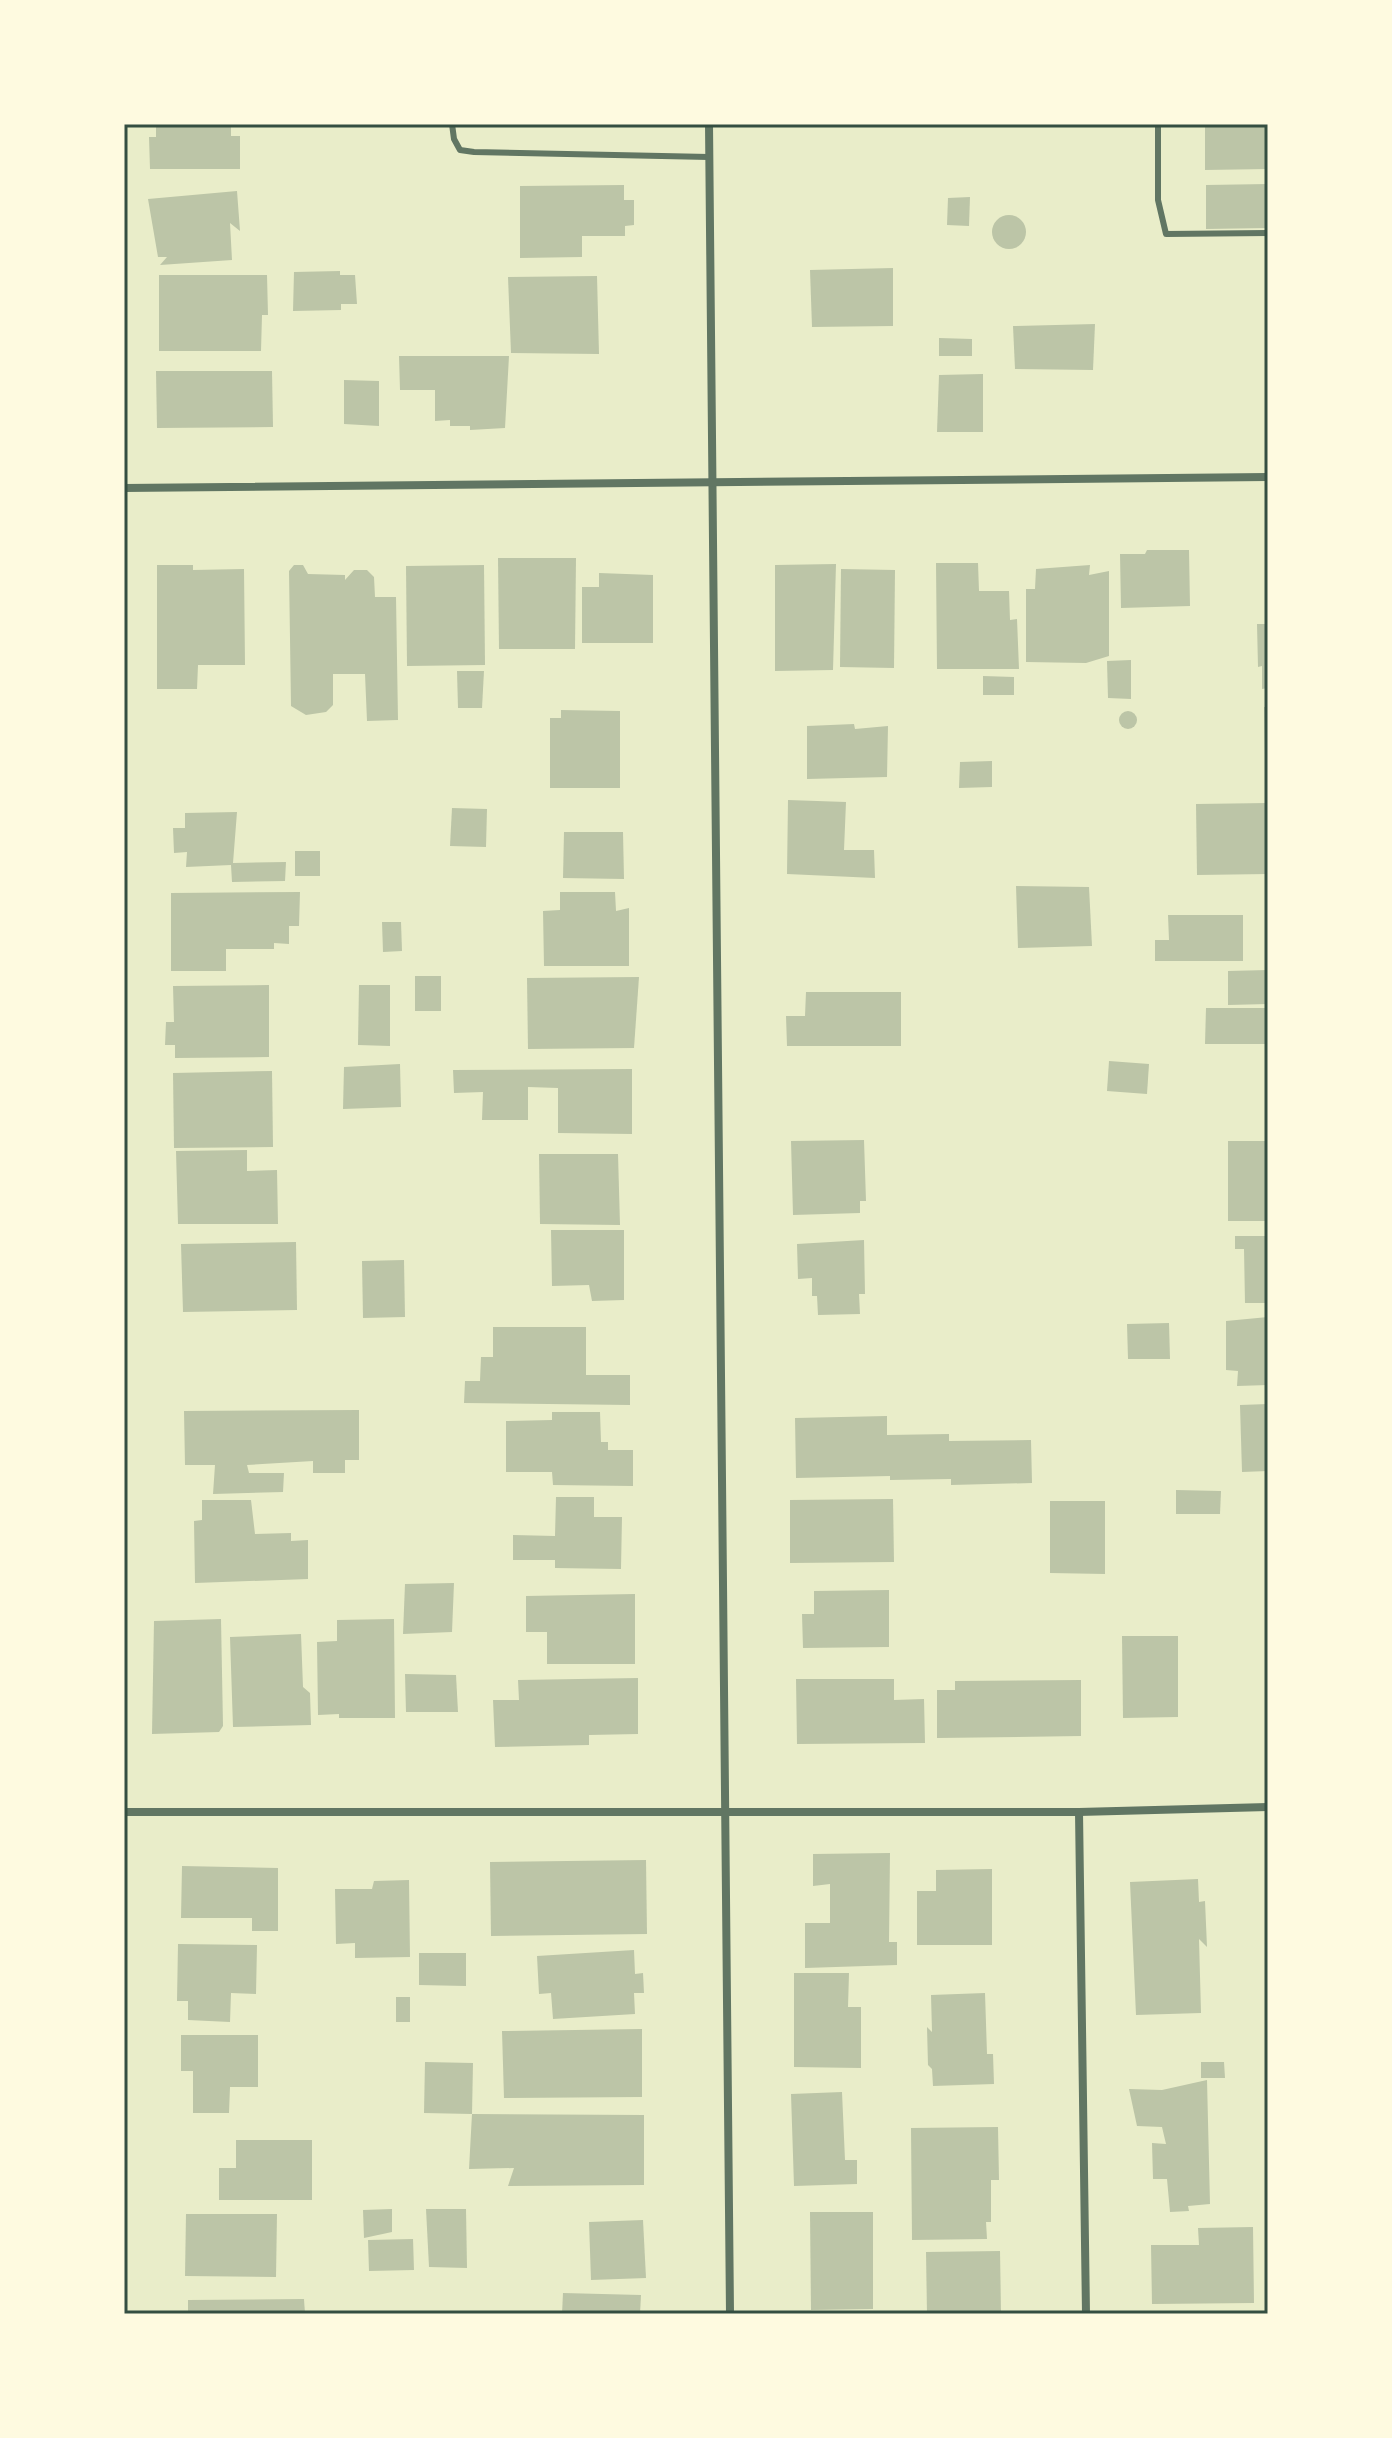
<svg xmlns="http://www.w3.org/2000/svg" width="1392" height="2438" font-family="Roboto,sans-serif">
<style>
.building{fill:#bcc5a7}
.lines{fill:none;stroke-linecap:round;stroke-linejoin:round}
.service{stroke:#617663;stroke-width:6}
.minor{stroke:#617663;stroke-width:8}
.neatline{fill:none;stroke:#344e41;stroke-width:3}
</style>
<rect width="100%" height="100%" fill="#e9edc9"/>
<g class="building">
<polygon points="156,124 231,124 231,136 240,136 240,169 150,169 149,137 156,137"/>
<polygon points="1205,124 1268,124 1268,169 1205,170"/>
<polygon points="1268,184 1268,228 1206,229 1206,185"/>
<polygon points="624,185 624,200 634,200 634,225 625,226 625,236 582,236 582,257 520,258 520,186"/>
<polygon points="237,191 240,231 230,223 232,260 160,265 167,257 158,257 148,199"/>
<polygon points="970,197 969,226 947,225 948,198"/>
<circle cx="1009" cy="232" r="17"/>
<polygon points="893,268 893,326 812,327 810,270"/>
<polygon points="340,271 340,275 355,275 357,304 341,304 341,310 293,311 294,272"/>
<polygon points="159,275 267,275 268,315 262,315 261,351 159,351"/>
<polygon points="597,276 599,354 511,353 508,277"/>
<polygon points="1095,324 1093,370 1015,369 1013,326"/>
<polygon points="939,338 972,339 972,356 939,356"/>
<polygon points="399,356 509,356 505,428 470,430 470,426 450,426 450,420 435,421 435,390 400,390"/>
<polygon points="156,371 272,371 273,427 157,428"/>
<polygon points="983,374 983,432 937,432 939,375"/>
<polygon points="344,380 379,381 379,426 344,424"/>
<polygon points="1147,550 1189,550 1190,606 1121,608 1120,554 1145,554"/>
<polygon points="498,558 576,558 575,649 499,649"/>
<polygon points="936,563 978,563 979,591 1009,591 1010,620 1017,619 1019,669 937,669"/>
<polygon points="836,564 833,670 775,671 775,565"/>
<polygon points="157,565 193,565 193,570 244,569 245,665 198,665 197,689 157,689"/>
<polygon points="294,565 303,565 308,574 345,575 345,580 354,570 367,570 374,577 375,597 396,597 398,720 367,721 365,674 333,674 333,705 326,712 306,715 291,706 289,571"/>
<polygon points="484,565 485,665 407,666 406,566"/>
<polygon points="1090,565 1089,575 1109,571 1109,656 1086,663 1026,662 1026,589 1035,589 1036,569"/>
<polygon points="841,569 895,570 894,668 840,667"/>
<polygon points="599,573 653,575 653,643 582,643 582,587 599,587"/>
<polygon points="1257,624 1268,624 1268,688 1262,689 1262,666 1258,667"/>
<polygon points="1131,660 1131,699 1108,698 1107,661"/>
<polygon points="457,671 484,671 482,708 458,708"/>
<polygon points="983,676 1014,677 1014,695 983,695"/>
<polygon points="1264,707 1268,707 1268,755 1265,755"/>
<polygon points="561,710 620,711 620,788 550,788 550,718 561,718"/>
<circle cx="1128" cy="720" r="9"/>
<polygon points="854,724 855,729 888,726 887,777 807,779 807,726"/>
<polygon points="992,761 992,787 959,788 960,762"/>
<polygon points="788,800 846,802 844,850 874,850 875,878 787,874"/>
<polygon points="1268,803 1268,874 1197,875 1196,804"/>
<polygon points="452,808 487,809 486,847 450,846"/>
<polygon points="237,812 233,863 286,862 285,881 232,882 231,865 186,867 187,852 174,853 173,828 185,828 185,813"/>
<polygon points="564,832 623,832 624,879 563,878"/>
<rect x="295" y="851" width="25" height="25"/>
<polygon points="1016,886 1089,887 1092,946 1018,948"/>
<polygon points="300,892 299,926 289,926 289,944 274,943 274,949 226,949 226,971 171,971 171,893"/>
<polygon points="560,892 615,892 616,911 629,908 629,966 544,966 543,911 560,910"/>
<polygon points="1168,915 1243,915 1243,961 1155,961 1155,940 1169,940"/>
<polygon points="382,922 401,922 402,951 383,952"/>
<polygon points="1268,970 1268,1004 1228,1005 1228,971"/>
<rect x="415" y="976" width="26" height="35"/>
<polygon points="639,977 634,1048 528,1049 527,978"/>
<polygon points="269,985 269,1057 175,1058 175,1045 165,1045 166,1022 174,1022 173,986"/>
<polygon points="359,985 390,985 390,1046 358,1045"/>
<polygon points="806,992 901,992 901,1046 787,1046 786,1016 805,1016"/>
<polygon points="1206,1008 1268,1008 1268,1044 1205,1044"/>
<polygon points="1109,1061 1149,1064 1147,1094 1107,1091"/>
<polygon points="400,1064 401,1107 343,1109 344,1067"/>
<polygon points="632,1069 632,1134 558,1133 558,1088 528,1087 528,1120 482,1120 483,1092 454,1093 453,1070"/>
<polygon points="272,1071 273,1147 174,1148 173,1073"/>
<polygon points="864,1140 866,1201 860,1201 860,1213 793,1215 791,1141"/>
<rect x="1228" y="1141" width="40" height="80"/>
<polygon points="247,1150 247,1171 277,1170 278,1224 178,1224 176,1151"/>
<polygon points="539,1154 618,1154 620,1225 540,1224"/>
<polygon points="551,1230 624,1230 624,1300 592,1301 589,1285 552,1286"/>
<polygon points="1235,1236 1268,1236 1268,1303 1245,1303 1244,1249 1235,1249"/>
<polygon points="864,1240 865,1294 859,1294 860,1314 818,1315 817,1296 812,1296 812,1278 798,1279 797,1244"/>
<polygon points="296,1242 297,1310 183,1312 181,1244"/>
<polygon points="404,1260 405,1317 363,1318 362,1261"/>
<polygon points="1268,1317 1268,1385 1237,1386 1238,1371 1226,1370 1226,1321"/>
<polygon points="1169,1323 1170,1359 1128,1359 1127,1324"/>
<polygon points="493,1327 586,1327 586,1375 630,1375 630,1405 464,1403 465,1381 480,1381 481,1357 493,1357"/>
<polygon points="1268,1404 1268,1471 1242,1472 1240,1405"/>
<polygon points="359,1410 359,1460 345,1460 345,1473 313,1473 313,1461 247,1465 249,1473 284,1473 283,1492 213,1494 215,1465 185,1465 184,1411"/>
<polygon points="552,1412 600,1412 601,1442 608,1442 608,1450 633,1450 633,1486 553,1485 552,1472 506,1472 506,1421 552,1420"/>
<polygon points="887,1416 887,1435 949,1434 949,1441 1031,1440 1032,1483 951,1485 951,1479 890,1480 890,1476 796,1478 795,1418"/>
<polygon points="1176,1490 1221,1491 1220,1514 1176,1514"/>
<polygon points="556,1497 594,1497 594,1517 622,1517 621,1569 555,1568 555,1560 513,1560 513,1535 555,1536"/>
<polygon points="893,1499 894,1562 790,1563 790,1500"/>
<polygon points="202,1500 251,1500 255,1534 291,1533 291,1541 308,1540 308,1579 195,1583 194,1521 202,1520"/>
<polygon points="1050,1501 1105,1501 1105,1574 1050,1573"/>
<polygon points="454,1583 452,1632 403,1634 405,1584"/>
<polygon points="889,1590 889,1647 803,1648 802,1614 814,1614 814,1591"/>
<polygon points="635,1594 635,1664 547,1664 547,1632 526,1632 526,1596"/>
<polygon points="221,1619 223,1726 219,1732 152,1734 154,1621"/>
<polygon points="394,1619 395,1718 339,1718 339,1714 318,1715 317,1642 337,1641 337,1620"/>
<polygon points="301,1634 303,1687 310,1693 311,1725 233,1727 230,1637"/>
<polygon points="1122,1636 1178,1636 1178,1717 1123,1718"/>
<polygon points="405,1674 456,1675 458,1712 406,1712"/>
<polygon points="638,1678 638,1734 589,1735 589,1745 495,1747 493,1700 519,1700 518,1680"/>
<polygon points="796,1679 894,1679 894,1700 924,1699 925,1743 797,1744"/>
<polygon points="1081,1680 1081,1736 937,1738 937,1690 955,1690 955,1681"/>
<polygon points="890,1853 889,1942 897,1942 897,1965 805,1968 805,1923 830,1923 830,1884 813,1886 813,1854"/>
<polygon points="646,1860 647,1934 491,1936 490,1862"/>
<polygon points="182,1866 278,1868 278,1931 252,1931 252,1918 181,1918"/>
<polygon points="992,1869 992,1945 917,1945 917,1891 936,1891 936,1870"/>
<polygon points="1198,1879 1199,1902 1205,1901 1207,1947 1199,1939 1201,2013 1136,2015 1130,1882"/>
<polygon points="409,1880 410,1957 355,1958 355,1943 336,1944 335,1889 372,1889 374,1881"/>
<polygon points="178,1944 257,1945 256,1994 231,1993 230,2022 188,2020 188,2001 177,2001"/>
<polygon points="634,1950 635,1974 643,1973 644,1993 634,1993 635,2014 553,2019 551,1993 539,1994 537,1956"/>
<polygon points="419,1953 466,1953 466,1986 419,1985"/>
<polygon points="794,1973 849,1973 848,2007 861,2007 861,2068 794,2067"/>
<polygon points="985,1993 987,2054 993,2054 994,2084 933,2086 932,2069 928,2065 927,2027 932,2032 931,1995"/>
<rect x="396" y="1997" width="14" height="25"/>
<polygon points="642,2029 642,2097 504,2098 502,2031"/>
<polygon points="181,2035 258,2035 258,2087 230,2087 229,2113 193,2113 193,2071 181,2071"/>
<polygon points="425,2062 473,2063 472,2114 424,2113"/>
<polygon points="1201,2062 1224,2062 1225,2078 1201,2078"/>
<polygon points="1207,2080 1210,2204 1188,2206 1189,2211 1170,2212 1167,2179 1153,2179 1152,2143 1166,2144 1162,2127 1137,2126 1129,2089 1162,2090"/>
<polygon points="842,2092 845,2160 857,2160 857,2184 794,2186 791,2094"/>
<polygon points="472,2114 644,2115 644,2185 508,2186 514,2168 469,2169"/>
<polygon points="998,2127 999,2180 991,2180 991,2222 986,2222 987,2239 912,2240 911,2128"/>
<polygon points="236,2140 312,2140 312,2200 219,2200 219,2168 236,2168"/>
<polygon points="392,2209 392,2232 364,2238 363,2210"/>
<polygon points="426,2209 466,2209 467,2268 429,2267"/>
<polygon points="810,2212 873,2212 873,2309 811,2310"/>
<polygon points="186,2214 277,2214 276,2277 185,2276"/>
<polygon points="643,2220 646,2278 591,2280 589,2222"/>
<polygon points="1253,2227 1254,2303 1152,2304 1151,2245 1199,2245 1198,2228"/>
<polygon points="413,2239 414,2270 369,2271 368,2240"/>
<polygon points="1000,2251 1001,2314 927,2314 926,2252"/>
<polygon points="563,2293 641,2295 640,2314 562,2314"/>
<polygon points="304,2299 305,2314 188,2314 188,2300"/>
</g>
<g class="lines">
<g class="service">
<polyline points="452,124 454,139 460,150 474,152 709,157"/>
<polyline points="1158,124 1158,200 1166,234 1268,233"/>
</g>
<g class="minor">
<polyline points="709,124 730,2314"/>
<polyline points="124,488 1268,477"/>
<polyline points="124,1812 1079,1812 1268,1807"/>
<polyline points="1079,1812 1086,2314"/>
</g>
</g>
<rect width="1392" height="2438" fill="none" stroke="#fefae0" stroke-width="252"/>
<rect x="126" y="126" width="1140" height="2186" class="neatline"/>
</svg>
